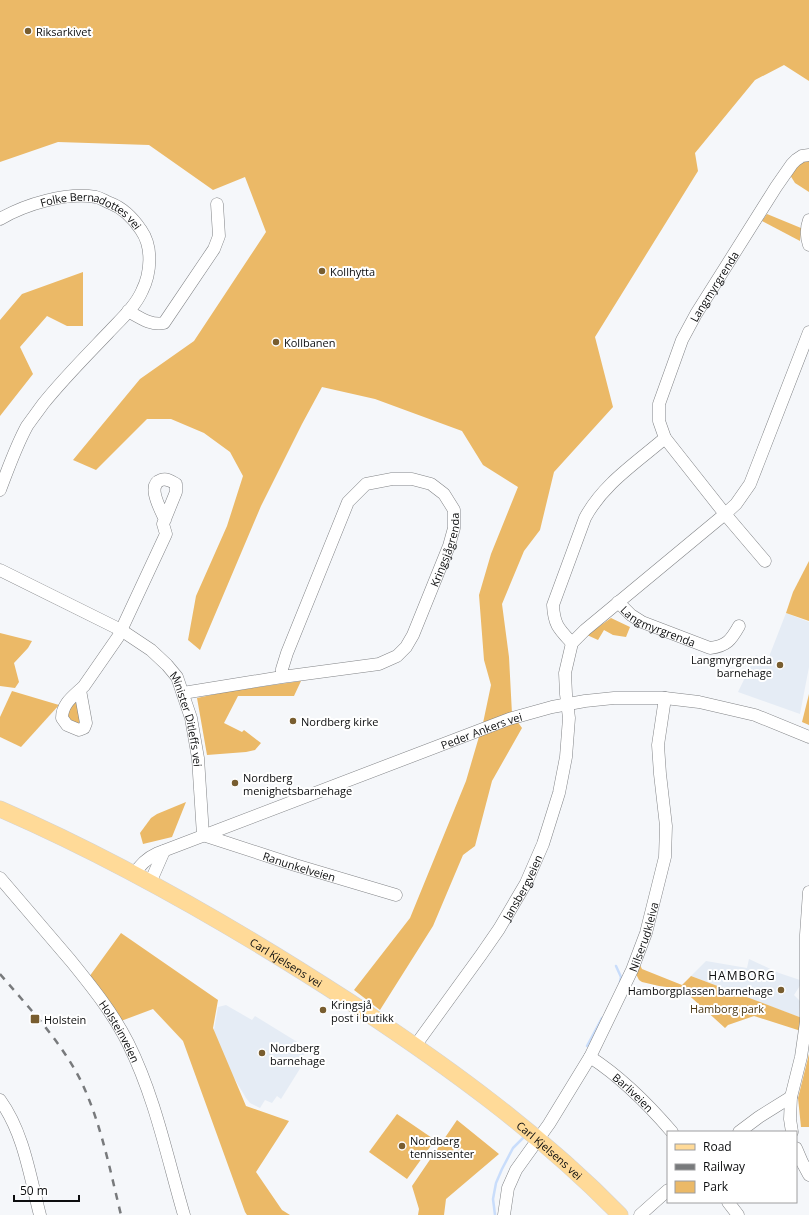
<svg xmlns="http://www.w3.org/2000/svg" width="809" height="1215" font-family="'Open Sans',sans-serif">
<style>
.built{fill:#e5ecf5}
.green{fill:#ebb967}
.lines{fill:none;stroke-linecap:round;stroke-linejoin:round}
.stream{stroke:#c9ddfb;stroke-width:2.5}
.minor-casing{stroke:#828487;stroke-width:13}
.major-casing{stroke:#d3d3d4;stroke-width:17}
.minor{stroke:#fff;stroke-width:12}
.major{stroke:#ffda98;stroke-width:16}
.rail{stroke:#787a7c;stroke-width:2.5;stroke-dasharray:7 7;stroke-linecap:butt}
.poi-dot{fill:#785d2f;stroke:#fff;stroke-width:1.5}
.labels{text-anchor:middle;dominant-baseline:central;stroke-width:4;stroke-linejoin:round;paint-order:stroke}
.poi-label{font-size:11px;fill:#0c0d0e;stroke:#fff;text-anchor:start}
.street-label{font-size:11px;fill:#0c0d0e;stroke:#fff}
.park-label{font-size:11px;fill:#4a3612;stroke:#fff}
.neighbourhood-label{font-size:12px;letter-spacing:1px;fill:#0c0d0e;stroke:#fff}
</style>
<rect width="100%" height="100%" fill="#f5f7fa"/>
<g class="built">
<polygon points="786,613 809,622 809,667 800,714 738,692 756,655 767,662"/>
<polygon points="749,959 779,973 803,981 794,995 800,1001 799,1017 691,976 706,961 747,968"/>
<polygon points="226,1005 252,1020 255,1016 307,1048 303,1057 306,1059 281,1099 277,1096 272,1103 265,1100 260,1108 250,1103 246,1098 212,1041 218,1007"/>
</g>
<g class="green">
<polygon points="0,0 809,0 809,81 784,65 755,80 695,153 698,171 595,337 613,407 554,472 540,530 524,551 502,604 509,657 512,714 522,728 492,781 475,846 463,855 433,926 380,1010 354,990 410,918 466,781 483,723 491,685 484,660 479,595 491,554 518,487 483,465 462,431 375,399 322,387 302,424 261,506 200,650 188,640 196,596 227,526 243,476 230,452 204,433 171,419 147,419 96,470 73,460 140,379 194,341 266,232 245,177 213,190 149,145 58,142 0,162"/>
<polygon points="809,161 809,192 795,183 790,175 802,162"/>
<polygon points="767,214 801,228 800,241 762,221"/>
<polygon points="83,272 83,326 67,326 47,316 20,347 33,374 0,416 0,320 22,294"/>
<polygon points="809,561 809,621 786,613 793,592"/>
<polygon points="611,618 630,627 626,637 613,635 604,630 598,640 587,635"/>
<polygon points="0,633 32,641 28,648 14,663 19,682 15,688 0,686"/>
<polygon points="301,681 294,696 238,696 224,723 242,732 244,730 261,743 255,750 246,752 207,755 197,698 225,692"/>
<polygon points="12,691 59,705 21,747 0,737 0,717"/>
<polygon points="809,694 809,725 802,722"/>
<polygon points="77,698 81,725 65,719 66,707"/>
<polygon points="186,802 172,837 143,844 140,833 151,818 157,814"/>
<polygon points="121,933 218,1000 213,1028 246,1106 289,1121 256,1172 282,1210 290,1215 247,1215 245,1212 183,1041 153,1009 121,1021 89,977"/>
<polygon points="640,965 642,969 682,985 691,976 802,1018 801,1031 754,1016 728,1025 725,1028 682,989 659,986 642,982 639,980 636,974"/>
<polygon points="809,1054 809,1127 801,1127 798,1098"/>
<polygon points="397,1114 435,1140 407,1179 369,1152"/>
<polygon points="457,1120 499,1154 446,1199 444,1215 418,1215 419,1209 412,1186"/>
</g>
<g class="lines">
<g class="stream">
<polyline points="616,966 621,977 620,982"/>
<polyline points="587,1046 602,1018"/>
<polyline points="495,1215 493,1199 496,1183 502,1169 513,1148 523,1138"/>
</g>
<g class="minor-casing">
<g id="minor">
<path id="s1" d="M 0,219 C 26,204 66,192 96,197 C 101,198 105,201 110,203 C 123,208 133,218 141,230 C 153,247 151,273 142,291 C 135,307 120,320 108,333 C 86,356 63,379 43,404 C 38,411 32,419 27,426 C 16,446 8,469 0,490"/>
<path d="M 809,220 C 806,228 806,236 809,245"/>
<path d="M 128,311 C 139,317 151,326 164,323 L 214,249 L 219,236 L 217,204"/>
<path id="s2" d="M 765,561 L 725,514 L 665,438 L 659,421 L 659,404 L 682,340 L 696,314 L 776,187 L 792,164 L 796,160 L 802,156 L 809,155"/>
<path id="s3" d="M 0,570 L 121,630 L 151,650 L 167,665 L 177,677 L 191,718 L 198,758 L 203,835 L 295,865 L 396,895"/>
<path id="s4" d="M 618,602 L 631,615 L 642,622 L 710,648 C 727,646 731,640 739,626"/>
<path d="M 572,643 C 559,629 554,625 553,605 L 585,518 C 603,484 636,463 665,438"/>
<path d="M 80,690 L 86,723 L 84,728 L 79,730 L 67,725 L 62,718 C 62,703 74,696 84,686 L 118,637 L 166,534 L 163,524 L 176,492 L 176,484 C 171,481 167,478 161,480 C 146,485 161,510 165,520"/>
<path id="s5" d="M 183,693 L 282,677 L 379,664 L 397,656 L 406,647 L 413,635 L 449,546 L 454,528 L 454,510 L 444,494 L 431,484 L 412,479 L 392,479 L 366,484 L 348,502 L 287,653 L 282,669 L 282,677"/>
<path id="s6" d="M 134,875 C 140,864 147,858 158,853 L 509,719 L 552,707 L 585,701 L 614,698 L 665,698 L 699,702 L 755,715 L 809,737"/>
<path id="s7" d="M 0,878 C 24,906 47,933 71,961 C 92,987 113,1013 128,1043 C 155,1097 167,1157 184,1215"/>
<polyline points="150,883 164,851"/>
<path id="s8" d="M 415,1046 L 481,955 L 499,929 L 526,883 L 543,844 L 559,793 L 566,757 L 569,718 L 566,694 L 565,673 L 572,643 L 585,630 L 725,514 L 736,504 L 750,484 L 809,332"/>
<path id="s9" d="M 590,1057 C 621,1077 648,1104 672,1132"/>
<path d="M 0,1100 C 24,1133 30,1177 40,1215"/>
<polyline points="739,1132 759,1117 791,1097"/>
<polyline points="792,1132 790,1119 791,1097 801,1057 806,1022 806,935 809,892"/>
<polyline points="796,1148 802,1162 809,1175"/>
<polyline points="728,1202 738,1215"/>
<path id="s10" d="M 504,1215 L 508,1188 L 516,1170 L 549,1124 L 590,1057 L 632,970 L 646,933 L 665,857 L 666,826 L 660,774 L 658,745 L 665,698"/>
<polyline points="640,1215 668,1190"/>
</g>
</g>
<g class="major-casing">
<g id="major">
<path id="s11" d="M 0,809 C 122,862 239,930 350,1002 C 446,1065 540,1133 620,1215"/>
</g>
</g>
<use href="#minor" class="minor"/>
<use href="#major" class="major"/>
<path class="rail" d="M 0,974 C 29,1008 60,1040 81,1081 C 101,1123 110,1170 121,1215"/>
</g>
<g class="poi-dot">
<circle cx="28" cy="31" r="4"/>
<circle cx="322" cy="271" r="4"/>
<circle cx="276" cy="342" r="4"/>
<circle cx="780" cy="665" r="4"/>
<circle cx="293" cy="721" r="4"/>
<circle cx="235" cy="783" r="4"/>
<circle cx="781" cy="990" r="4"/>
<circle cx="323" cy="1010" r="4"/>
<rect x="30" y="1014" width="10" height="10" rx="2"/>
<circle cx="262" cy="1053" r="4"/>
<circle cx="402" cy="1146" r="4"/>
</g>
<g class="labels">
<g class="poi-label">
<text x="36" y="31">Riksarkivet</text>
<text x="330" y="271">Kollhytta</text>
<text x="284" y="342">Kollbanen</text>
<text x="772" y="659" text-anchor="end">Langmyrgrenda<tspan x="772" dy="13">barnehage</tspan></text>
<text x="301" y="721">Nordberg kirke</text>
<text x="243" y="777">Nordberg<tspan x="243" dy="13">menighetsbarnehage</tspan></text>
<text x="773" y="990" text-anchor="end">Hamborgplassen barnehage</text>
<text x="331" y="1004">Kringsjå<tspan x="331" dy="13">post i butikk</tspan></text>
<text x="44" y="1019">Holstein</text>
<text x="270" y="1047">Nordberg<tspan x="270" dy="13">barnehage</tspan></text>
<text x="410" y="1140">Nordberg<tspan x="410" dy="13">tennissenter</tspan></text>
</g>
<g class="street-label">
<text stroke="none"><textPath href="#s1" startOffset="99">Folke Bernadottes vei</textPath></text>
<text stroke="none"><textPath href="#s2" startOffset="324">Langmyrgrenda</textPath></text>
<text stroke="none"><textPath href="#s5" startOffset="336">Kringsjågrenda</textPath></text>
<text stroke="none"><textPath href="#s4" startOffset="48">Langmyrgrenda</textPath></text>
<text stroke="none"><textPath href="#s3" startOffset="252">Minister Ditleffs vei</textPath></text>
<text stroke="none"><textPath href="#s6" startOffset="379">Peder Ankers vei</textPath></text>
<text stroke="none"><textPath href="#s3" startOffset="471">Ranunkelveien</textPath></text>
<text stroke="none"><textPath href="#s8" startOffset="192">Jansbergveien</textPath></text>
<text stroke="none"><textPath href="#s10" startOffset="314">Nilserudkleiva</textPath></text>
<text stroke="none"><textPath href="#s11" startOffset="325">Carl Kjelsens vei</textPath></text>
<text stroke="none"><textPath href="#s7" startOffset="195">Holsteinveien</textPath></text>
<text stroke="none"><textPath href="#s9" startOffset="56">Barliveien</textPath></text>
<text stroke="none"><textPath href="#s11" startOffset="649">Carl Kjelsens vei</textPath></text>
</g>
<g class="park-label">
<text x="727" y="1008">Hamborg park</text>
</g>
<g class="neighbourhood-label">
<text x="742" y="975">HAMBORG</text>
</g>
</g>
<rect x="667" y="1131" width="130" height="72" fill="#ffffff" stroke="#9e9e9f"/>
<rect x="675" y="1144" width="20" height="6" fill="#ffda98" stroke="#9e9e9f"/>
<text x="703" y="1151" font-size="12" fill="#0c0d0e">Road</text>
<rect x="675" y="1164" width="20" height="6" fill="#787a7c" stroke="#9e9e9f"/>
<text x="703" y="1171" font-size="12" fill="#0c0d0e">Railway</text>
<rect x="675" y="1181" width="20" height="12" fill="#ebb967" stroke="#9e9e9f"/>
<text x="703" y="1191" font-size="12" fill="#0c0d0e">Park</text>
<path d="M14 1195v6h65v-6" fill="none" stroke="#0c0d0e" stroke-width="2"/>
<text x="20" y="1195" font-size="12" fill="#0c0d0e" stroke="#ffffff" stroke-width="3" paint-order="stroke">50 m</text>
</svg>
